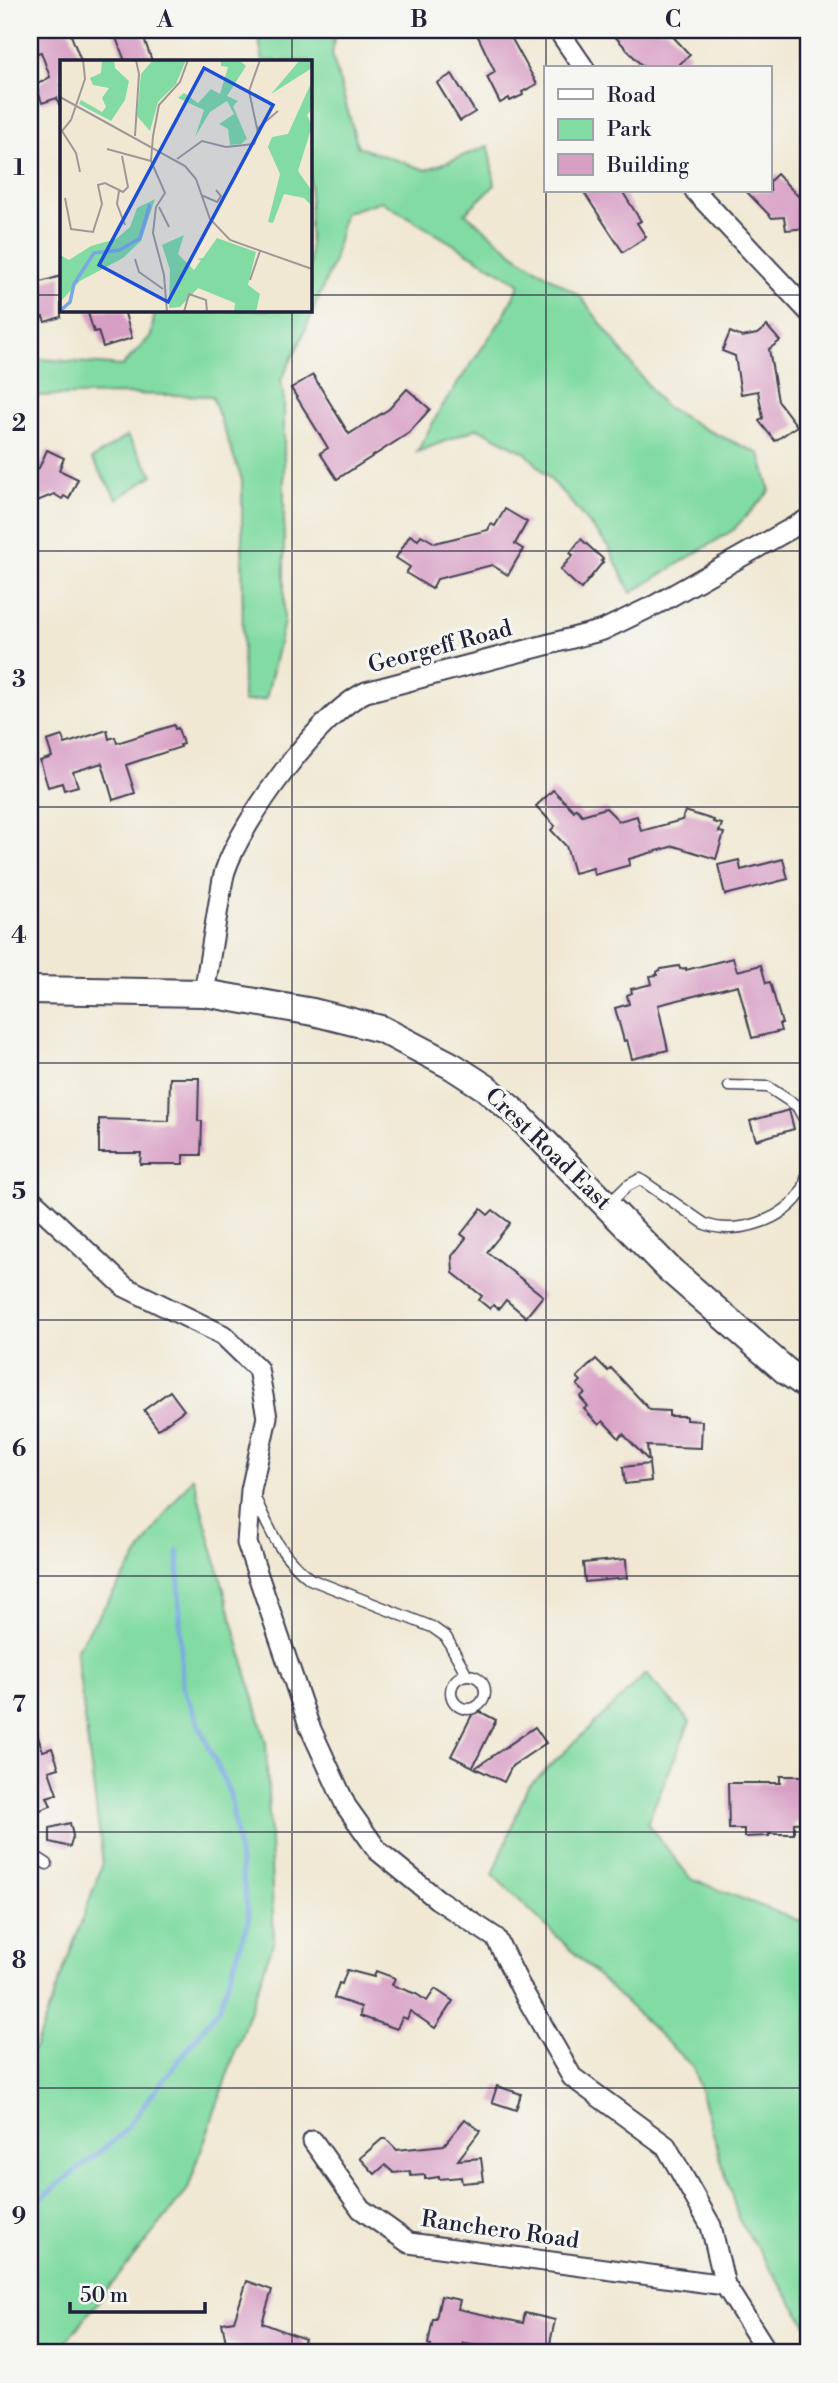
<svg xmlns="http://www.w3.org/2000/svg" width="838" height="2383" font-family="'Libre Bodoni',serif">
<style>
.green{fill:#81dba2;stroke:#527e6e;stroke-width:2}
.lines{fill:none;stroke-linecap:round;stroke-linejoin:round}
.stream{stroke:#7aa8e3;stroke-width:5}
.building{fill:#d89fc5}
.lane-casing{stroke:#414052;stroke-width:13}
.street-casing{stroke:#414052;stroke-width:23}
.secondary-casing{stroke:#414052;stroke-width:30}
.lane{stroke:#fff;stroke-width:10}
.street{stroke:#fff;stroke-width:19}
.secondary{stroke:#fff;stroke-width:26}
.grid{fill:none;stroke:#22223b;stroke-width:2;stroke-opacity:0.55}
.labels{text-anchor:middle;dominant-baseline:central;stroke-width:6;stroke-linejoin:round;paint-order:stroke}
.street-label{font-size:23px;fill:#22223b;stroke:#f6f6f2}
.inset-river{fill:none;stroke:#7aa8e3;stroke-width:3.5}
.inset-road{fill:none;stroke:#9e9996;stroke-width:2}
.view{fill:#1d4ed8;fill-opacity:0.15;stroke:#1d4ed8;stroke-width:3.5}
.inset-edge{fill:none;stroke:#22223b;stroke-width:3.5}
.neatline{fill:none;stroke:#22223b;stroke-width:2.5}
.grid-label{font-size:23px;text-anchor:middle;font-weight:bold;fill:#22223b}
</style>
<rect width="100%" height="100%" fill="#f6f6f2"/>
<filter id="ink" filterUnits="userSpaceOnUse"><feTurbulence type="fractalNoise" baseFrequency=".0143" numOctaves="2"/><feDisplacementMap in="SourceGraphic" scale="14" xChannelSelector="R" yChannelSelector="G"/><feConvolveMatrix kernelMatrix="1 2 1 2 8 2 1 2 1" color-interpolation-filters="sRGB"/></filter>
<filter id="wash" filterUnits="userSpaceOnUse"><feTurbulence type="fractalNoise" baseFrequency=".00686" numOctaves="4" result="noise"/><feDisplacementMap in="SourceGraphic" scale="28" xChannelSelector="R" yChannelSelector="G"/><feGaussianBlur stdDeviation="1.57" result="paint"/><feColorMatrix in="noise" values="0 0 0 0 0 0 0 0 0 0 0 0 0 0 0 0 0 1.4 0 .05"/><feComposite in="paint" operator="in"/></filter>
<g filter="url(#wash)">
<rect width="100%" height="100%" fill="#f0e8d3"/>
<g class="green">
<polygon points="257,30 335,30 332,55 358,147 426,170 488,146 495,185 465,213 518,257 580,296 663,405 705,429 760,454 770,491 733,530 631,593 608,546 565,495 526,453 478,428 417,452 441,408 502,319 520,284 381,201 344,213 334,261 301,340 281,380 284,400 284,622 266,699 243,702 242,480 212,396 126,394 30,396 30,358 122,366 151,336 155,310 310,310 310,61 263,61"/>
<polygon points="127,436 153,475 117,499 92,459"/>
<polygon points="193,1477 266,1743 274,1940 188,2189 57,2353 30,2353 30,2052 35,2047 103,1863 76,1650 167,1511"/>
<polygon points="646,1674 690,1722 647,1823 691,1879 808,1924 808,2327 739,2220 693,2067 493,1875 527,1788"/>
</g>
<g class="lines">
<polyline class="stream" points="30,2207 121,2135 219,2008 249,1921 230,1794 182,1686 178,1551"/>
</g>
<g id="blocks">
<g class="building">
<polygon points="40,30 69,30 81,61 61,61 61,104 59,104 57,98 42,103 36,85 50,77 41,52 30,55 30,33"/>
<polygon points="113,30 141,30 152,61 125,61"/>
<polygon points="475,30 507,30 537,84 522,92 523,95 510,101 509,98 500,103 487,77 495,72"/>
<polygon points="609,30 667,30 690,55 675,68 644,68"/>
<polygon points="452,74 475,112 460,121 437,83"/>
<polygon points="777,174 798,196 808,187 808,228 786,230 784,217 772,218 746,191 770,191 770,181"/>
<polygon points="583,191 622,191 641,221 637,223 646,237 623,252"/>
<polygon points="61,276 61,317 45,322 43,317 30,322 30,285"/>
<polygon points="87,310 124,310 132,338 103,347 98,331 94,332"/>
<polygon points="767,326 780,341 769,349 778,401 797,426 775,441 759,421 763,418 758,391 741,394 735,356 722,351 730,332 742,337 757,334"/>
<polygon points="313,375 349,434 389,409 407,389 430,409 409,433 337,479 320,453 328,448 291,388"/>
<polygon points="47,450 64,458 59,470 78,479 69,499 64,496 62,499 54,494 30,504 30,471 39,468"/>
<polygon points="505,509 527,522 515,544 523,549 508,575 492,565 437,579 432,589 406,573 410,567 396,558 410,535 418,540 421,535 435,543 488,530 491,524 495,526"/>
<polygon points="581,539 603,559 601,561 603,562 581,589 560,570 573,555 570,553"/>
<polygon points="174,725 175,729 178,728 183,744 180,745 181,747 126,765 135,793 113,800 102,763 73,772 78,786 64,790 62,783 48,787 40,761 52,757 47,741 62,736 65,744 107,730 109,739 115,737 117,743"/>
<polygon points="553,790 574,811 576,808 582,815 606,808 619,821 637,816 641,831 682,820 685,811 714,820 713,822 722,824 719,832 724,833 716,859 674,846 629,859 630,865 594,875 593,868 574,873 566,846 551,830 555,826 536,806"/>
<polygon points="783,859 788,879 725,895 718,865 739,860 741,870"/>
<polygon points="733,958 737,971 761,965 766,983 770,982 782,1024 779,1024 781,1031 752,1038 738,985 658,1005 668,1050 632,1059 627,1040 624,1041 615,1008 629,1004 627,995 632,993 631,989 652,984 650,976 657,975 657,972 661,969 679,966 680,969 686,968 686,970"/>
<polygon points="170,1078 199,1078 198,1121 202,1121 201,1155 183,1155 183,1164 140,1164 141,1153 99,1153 99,1119 169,1121"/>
<polygon points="789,1110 794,1129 756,1140 750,1121"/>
<polygon points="481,1209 488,1215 493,1210 510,1223 487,1252 543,1296 526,1317 506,1300 499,1309 493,1305 490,1309 479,1300 482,1296 453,1273 452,1256 466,1238 461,1234"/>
<polygon points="596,1359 608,1371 611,1368 650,1410 669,1411 669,1416 686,1416 686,1420 702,1421 701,1448 647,1446 649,1461 623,1434 619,1438 603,1421 599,1425 584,1409 588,1406 580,1397 585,1393 577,1385 581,1381 577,1377"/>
<polygon points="170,1391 184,1410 158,1429 144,1410"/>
<polygon points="649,1464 651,1481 625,1484 623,1467"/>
<polygon points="626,1559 627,1578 585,1582 583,1563"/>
<polygon points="475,1709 496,1720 473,1767 451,1756"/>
<polygon points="30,1721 32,1721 43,1751 52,1748 59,1768 49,1771 57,1794 47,1797 51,1806 30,1814"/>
<polygon points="535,1727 546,1743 512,1766 504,1782 475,1768"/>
<polygon points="780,1776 808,1776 808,1822 794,1823 794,1834 769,1834 769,1836 744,1837 744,1829 729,1829 728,1783 780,1783"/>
<polygon points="70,1823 73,1836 70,1847 50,1842 50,1828"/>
<polygon points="347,1970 374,1977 376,1971 395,1978 392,1985 416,1994 427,2001 435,1989 453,2001 435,2028 410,2011 407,2019 402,2017 397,2029 360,2016 361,2007 334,1998 339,1983 342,1984"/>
<polygon points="497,2086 521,2094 516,2110 492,2102"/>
<polygon points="465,2119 480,2131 458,2160 481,2158 484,2181 462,2183 461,2177 439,2179 439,2177 425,2179 425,2175 411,2176 410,2171 394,2173 385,2165 375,2174 360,2158 382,2139 386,2139 397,2150 444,2145"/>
<polygon points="247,2281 272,2290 262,2323 305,2339 300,2353 263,2353 226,2342 222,2323 234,2321"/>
<polygon points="441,2296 460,2300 458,2309 523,2323 525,2313 555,2320 548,2353 530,2353 503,2348 502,2351 463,2343 461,2353 429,2353 431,2345 428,2344 433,2319 436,2319"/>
</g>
</g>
</g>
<g filter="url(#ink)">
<use href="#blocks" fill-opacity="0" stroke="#414052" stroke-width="2"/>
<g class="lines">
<g class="lane-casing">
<g id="lane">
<polyline points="729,1086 768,1087 797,1106 808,1126"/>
<path d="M 608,1205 L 627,1186 L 640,1179 L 705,1224 C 736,1236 787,1220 803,1189 C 806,1183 807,1174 808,1168"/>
<path d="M 254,1496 C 271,1532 278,1553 310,1579 L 432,1627 L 446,1637 L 467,1675"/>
<circle cx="468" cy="1692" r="17"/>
<polyline points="30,1853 47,1864"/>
</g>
</g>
<g class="street-casing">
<g id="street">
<polyline points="558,30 584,68"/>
<polyline points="695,191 808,311"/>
<path d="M 204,993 C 209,963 214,933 219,902 C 221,892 222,881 225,871 C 242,820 319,714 366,692 L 603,630 L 657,604 L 808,519"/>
<polyline points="30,1198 125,1287 223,1335 258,1369 267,1417 251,1490 247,1543 309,1725 346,1806 378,1851 437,1899 496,1938 521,1988 572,2077 666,2146 711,2226 725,2285 768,2353"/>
<polyline points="313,2141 361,2209 409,2243 725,2285"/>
</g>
</g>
<g class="secondary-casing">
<polyline id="secondary" points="30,990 204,993 313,1012 381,1029 452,1066 486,1088 519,1116 668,1268 786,1371 808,1386"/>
</g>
<use href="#lane" class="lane"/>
<use href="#street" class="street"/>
<use href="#secondary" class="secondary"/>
</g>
</g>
<path class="grid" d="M 292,30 L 292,61M 546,30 L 546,68M 546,191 L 546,2353M 30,295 L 61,295M 310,295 L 808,295M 292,310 L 292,2353M 30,551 L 808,551M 30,807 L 808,807M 30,1063 L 808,1063M 30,1320 L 808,1320M 30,1576 L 808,1576M 30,1832 L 808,1832M 30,2088 L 808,2088"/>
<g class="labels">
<g class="street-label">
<text transform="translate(440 647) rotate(-15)">Georgeff Road</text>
<text transform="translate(548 1149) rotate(44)">Crest Road East</text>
<text transform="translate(500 2230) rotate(8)">Ranchero Road</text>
</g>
</g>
<g transform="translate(60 60)">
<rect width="252" height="252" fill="#f0e8d3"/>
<path d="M 42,0 L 54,0 L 55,8 L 69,21 L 65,40 L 51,61 L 19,44 L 21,40 L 42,52 L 46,47 L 42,38 L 49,28 L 33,25 L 30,18 L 41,13 ZM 93,0 L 126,0 L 116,24 L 98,42 L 90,71 L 77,56 L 81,14 ZM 161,0 L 179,0 L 186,6 L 167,36 L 178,41 L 173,46 L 187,79 L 181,84 L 170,85 L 168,69 L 159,64 L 174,54 L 167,41 L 150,52 L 135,77 L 144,50 L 118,38 L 124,33 L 138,43 L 151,29 L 160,34 L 168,7 L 161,6 ZM 240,0 L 252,0 L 252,8 L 211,34 ZM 252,21 L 252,49 L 247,55 L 252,66 L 238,111 L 252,131 L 252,146 L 244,138 L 224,134 L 213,163 L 208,162 L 220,114 L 208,87 L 212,77 L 228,74 ZM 95,139 L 81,181 L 63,198 L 20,221 L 0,242 L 0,195 L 9,200 L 31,186 L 56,179 L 70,167 L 77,148 ZM 124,175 L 118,194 L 134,210 L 141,200 L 136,199 L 143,198 L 157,178 L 196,192 L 188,225 L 200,234 L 196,252 L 174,252 L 175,243 L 138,228 L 120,247 L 109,248 L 110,210 L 102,185 Z" fill="#81dba2"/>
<path class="inset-river" d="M 0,251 L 10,242 L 14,224 L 34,193 L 60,190 L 80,178 L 90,144"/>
<path class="inset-road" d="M 0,37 L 125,106 L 136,119 L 150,159 L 170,180 L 252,209M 197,69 L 218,51M 75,76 L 79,14 L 76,0M 47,89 L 91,101M 117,99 L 142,81 L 166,87 L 194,84 L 198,73 L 189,31 L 200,0M 20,112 L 16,93 L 2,71 L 11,60 L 25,19 L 23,0M 59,131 L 57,144 L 65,165M 141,135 L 157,142 L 161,136 L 156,130M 5,138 L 11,169 L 33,172 L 42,144 L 38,125 L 45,123 L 63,132 L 68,127 L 62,96M 99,147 L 109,167M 75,199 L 79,212 L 103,229M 190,220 L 200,191M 107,252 L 104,215 L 93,173 L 96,147 L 105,133 L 91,101 L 93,76 L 99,45 L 120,22 L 128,0M 124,252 L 129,234 L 146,240 L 147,252"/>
<path class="view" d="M 144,8 L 213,45 L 108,242 L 39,205 Z"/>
<rect width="252" height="252" class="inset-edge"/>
</g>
<rect width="838" height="2383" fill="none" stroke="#f6f6f2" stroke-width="77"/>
<rect x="544" y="66" width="228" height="126" fill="#f6f6f2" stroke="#a1a1a9" stroke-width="2"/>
<rect x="558" y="89" width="35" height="10" fill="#ffffff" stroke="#a1a1a9" stroke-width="2"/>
<text x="607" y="102" font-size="21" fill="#22223b">Road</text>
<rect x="558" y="119" width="35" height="21" fill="#81dba2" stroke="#a1a1a9" stroke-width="2"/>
<text x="607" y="136" font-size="21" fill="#22223b">Park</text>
<rect x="558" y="154" width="35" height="21" fill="#d89fc5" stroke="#a1a1a9" stroke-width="2"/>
<text x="607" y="172" font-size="21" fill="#22223b">Building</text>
<path d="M70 2302v10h135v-10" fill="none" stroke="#22223b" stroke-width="3.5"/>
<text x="80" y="2302" font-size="21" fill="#22223b" stroke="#f6f6f2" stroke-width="5" paint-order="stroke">50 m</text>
<rect x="38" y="38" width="762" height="2306" class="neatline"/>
<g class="grid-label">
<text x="165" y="27">A</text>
<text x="419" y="27">B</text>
<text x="673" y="27">C</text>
<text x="19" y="175">1</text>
<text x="19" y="431">2</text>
<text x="19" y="687">3</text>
<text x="19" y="943">4</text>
<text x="19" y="1199">5</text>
<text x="19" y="1456">6</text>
<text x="19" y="1712">7</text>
<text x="19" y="1968">8</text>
<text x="19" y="2224">9</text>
</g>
</svg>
